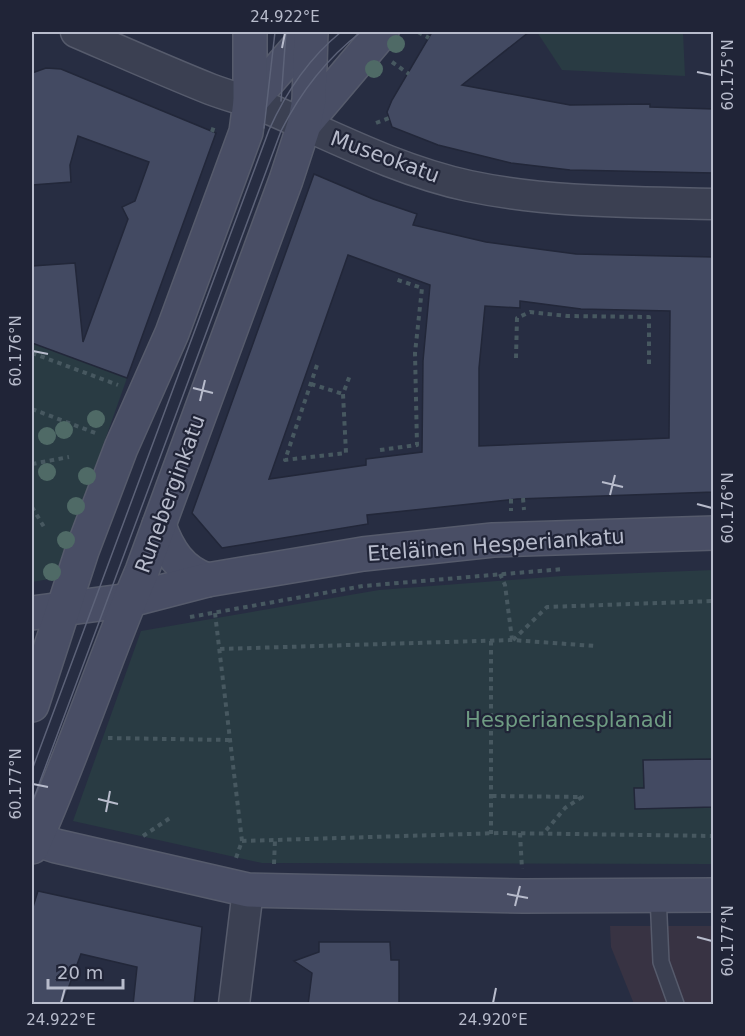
<svg xmlns="http://www.w3.org/2000/svg" width="745" height="1036" font-family="'DejaVu Sans',sans-serif">
<style>
.medical{fill:#383343}
.green{fill:#293b43}
.building{fill:#434a62;stroke:#222739;stroke-width:1.5;fill-rule:evenodd}
.lines{fill:none;stroke-linecap:round;stroke-linejoin:round}
.lane-casing{stroke:#565b6c;stroke-width:18}
.street-casing{stroke:#565b6c;stroke-width:33}
.secondary-casing{stroke:#565b6c;stroke-width:36}
.path{stroke:#475860;stroke-width:4;stroke-dasharray:4.5 4.5;stroke-linecap:butt}
.lane{stroke:#3b4052;stroke-width:15}
.street{stroke:#3b4052;stroke-width:30}
.secondary{stroke:#494e65;stroke-width:33}
.tram{stroke:#5d6379;stroke-width:1.5}
.tree{fill:#4f6a66}
.ticks{fill:none;stroke:#b8bccc;stroke-width:2}
.labels{text-anchor:middle;dominant-baseline:central;stroke-width:4.5;stroke-linejoin:round;paint-order:stroke}
.street-label{font-size:21px;fill:#b8bccc;stroke:#202437}
.park-label{font-size:21px;fill:#6f9c83;stroke:#202437}
.neatline{fill:none;stroke:#b8bccc;stroke-width:2}
.ticks-label{font-size:15px;text-anchor:middle;fill:#b8bccc}
</style>
<rect width="100%" height="100%" fill="#272d42"/>
<polygon class="medical" points="610,926 713,926 713,1004 634,1004 611,947"/>
<g class="green">
<polygon points="537,32 683,32 685,76 562,70"/>
<polygon points="32,343 127,378 56,578 32,582"/>
<polygon points="713,570 713,864 262,863 73,821 141,631 379,590 562,576"/>
</g>
<g class="building">
<polygon points="432,32 529,32 462,85 570,105 650,104 650,107 714,109 714,173 570,170 511,163 438,145 392,127 387,112 392,100"/>
<polygon points="46,68 61,69 216,133 127,378 32,343 32,266 75,263 83,342 128,219 122,207 135,201 149,162 78,136 70,165 71,182 32,185 32,73"/>
<path d="M 314,174 L 373,199 L 417,214 L 413,225 L 486,242 L 576,254 L 714,257 L 714,492 L 517,499 L 367,515 L 368,524 L 222,548 L 192,513 ZM 348,255 L 430,285 L 423,361 L 422,452 L 366,459 L 366,465 L 269,479 ZM 520,301 L 581,309 L 670,311 L 669,438 L 479,446 L 479,368 L 485,306 L 520,308 Z"/>
<polygon points="714,759 714,807 635,809 634,788 644,788 643,760"/>
<polygon points="38,891 202,927 194,1005 133,1005 137,967 81,954 62,1005 32,1005 32,910"/>
<polygon points="319,942 390,942 391,960 399,960 399,1005 308,1005 312,973 294,961 319,952"/>
</g>
<g class="lines">
<g class="lane-casing">
<polyline id="lane" points="658,895 661,962 676,1004"/>
</g>
<g class="street-casing">
<g id="street">
<path d="M 76,32 C 120,51 165,71 210,89 C 231,97 253,102 274,111 C 338,139 400,171 469,186 C 549,203 632,202 714,204"/>
<polyline points="234,1004 248,890"/>
</g>
</g>
<g class="secondary-casing">
<g id="secondary">
<polyline points="250,102 311,32"/>
<polyline points="305,123 382,32"/>
<path d="M 159,525 C 168,551 181,571 207,580"/>
<polyline points="32,613 130,600 207,580 363,554 493,540 714,533"/>
<polyline points="32,705 82,551 121,448 172,333 246,132 250,102 250,32"/>
<polyline points="32,838 56,846 248,890 523,896 714,895"/>
<path d="M 32,847 C 73,757 103,662 142,571 L 286,180 L 304,125 L 309,100 L 311,32"/>
</g>
</g>
<g class="path">
<polyline points="418,32 429,38"/>
<polyline points="392,62 409,74"/>
<polyline points="376,123 389,118"/>
<polyline points="212,132 214,126"/>
<polyline points="32,353 118,385"/>
<polyline points="516,358 517,318 530,312 567,316 649,317 649,364"/>
<polyline points="317,365 285,460 346,453 343,394 350,375"/>
<polyline points="311,384 343,394"/>
<polyline points="32,409 98,434"/>
<polyline points="380,450 417,445 415,353 422,288 395,279"/>
<polyline points="32,464 69,457"/>
<polyline points="523,498 524,510"/>
<polyline points="511,499 511,511"/>
<polyline points="32,507 44,527"/>
<polyline points="500,574 505,585 512,639"/>
<polyline points="215,613 242,841 236,858"/>
<polyline points="190,617 363,586 563,569"/>
<polyline points="513,640 547,607 714,601"/>
<polyline points="491,641 491,834"/>
<polyline points="220,649 512,640 595,646"/>
<polyline points="108,738 229,740"/>
<polyline points="492,796 582,797 565,808 543,834"/>
<polyline points="520,833 522,869"/>
<polyline points="143,836 170,818"/>
<polyline points="242,841 501,833 714,836"/>
<polyline points="274,864 275,840"/>
</g>
<use href="#lane" class="lane"/>
<use href="#street" class="street"/>
<use href="#secondary" class="secondary"/>
<g class="tram">
<polyline points="281,101 286,32"/>
<polyline points="264,128 275,32"/>
<path d="M 32,770 L 269,130 C 286,92 309,58 341,32"/>
<path d="M 32,803 L 281,131 C 301,91 326,59 361,32"/>
</g>
</g>
<g class="tree">
<circle cx="396" cy="44" r="9"/>
<circle cx="374" cy="69" r="9"/>
<circle cx="96" cy="419" r="9"/>
<circle cx="64" cy="430" r="9"/>
<circle cx="47" cy="436" r="9"/>
<circle cx="47" cy="472" r="9"/>
<circle cx="87" cy="476" r="9"/>
<circle cx="76" cy="506" r="9"/>
<circle cx="66" cy="540" r="9"/>
<circle cx="52" cy="572" r="9"/>
</g>
<path class="ticks" d="M 282,48 L 285,33M 697,72 L 712,75M 33,351 L 48,354M 193,388 L 213,393M 200,401 L 205,380M 602,482 L 623,487M 610,495 L 615,475M 697,504 L 712,508M 33,784 L 48,787M 98,799 L 118,804M 106,812 L 110,791M 507,894 L 528,898M 515,906 L 520,886M 697,937 L 712,941M 61,1003 L 65,988M 493,1003 L 496,988"/>
<g class="labels">
<g class="street-label">
<text transform="translate(385 157) rotate(20)">Museokatu</text>
<text transform="translate(170 494) rotate(-70)">Runeberginkatu</text>
<text transform="translate(496 545) rotate(-4)">Eteläinen Hesperiankatu</text>
</g>
<g class="park-label">
<text x="569" y="720">Hesperianesplanadi</text>
</g>
</g>
<rect width="745" height="1036" fill="none" stroke="#202437" stroke-width="66"/>
<path d="M48 979v9h75v-9" fill="none" stroke="#b8bccc" stroke-width="3"/>
<text x="57" y="979" font-size="18" fill="#b8bccc" stroke="#202437" stroke-width="4.5" paint-order="stroke">20 m</text>
<rect x="33" y="33" width="679" height="970" class="neatline"/>
<g class="ticks-label">
<text x="285" y="22">24.922°E</text>
<text transform="translate(728 75) rotate(-90)" y="5">60.175°N</text>
<text transform="translate(16 351) rotate(-90)" y="5">60.176°N</text>
<text transform="translate(728 508) rotate(-90)" y="5">60.176°N</text>
<text transform="translate(16 784) rotate(-90)" y="5">60.177°N</text>
<text transform="translate(728 941) rotate(-90)" y="5">60.177°N</text>
<text x="61" y="1025">24.922°E</text>
<text x="493" y="1025">24.920°E</text>
</g>
</svg>
